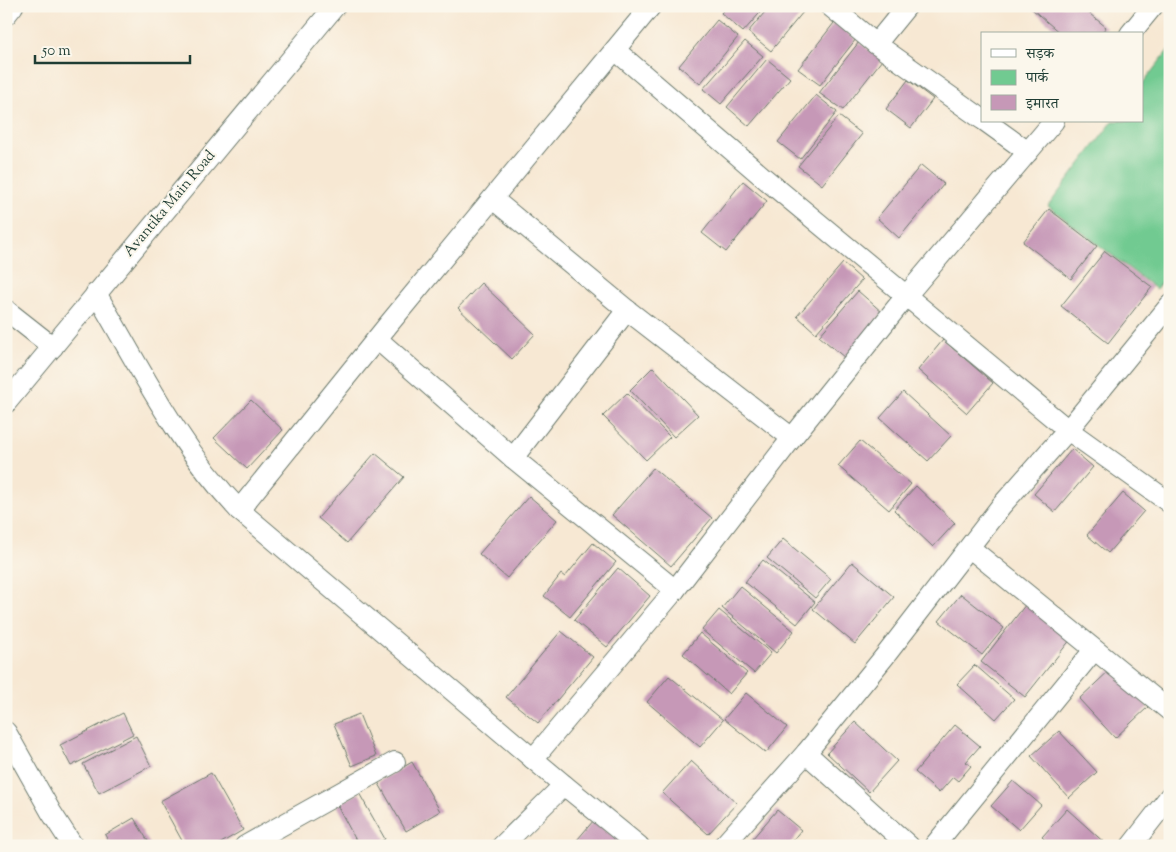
<svg xmlns="http://www.w3.org/2000/svg" width="1176" height="852" font-family="'Sorts Mill Goudy','Noto Serif Devanagari',serif">
<style>
.green{fill:#71ca91;stroke:#488462}
.building{fill:#c698b7}
.lines{fill:none;stroke-linecap:round;stroke-linejoin:round}
.minor-casing{stroke:#6b796c;stroke-width:22}
.minor{stroke:#fff;stroke-width:20}
.labels{text-anchor:middle;dominant-baseline:central;stroke-width:4;stroke-linejoin:round;paint-order:stroke}
.street-label{font-size:15px;fill:#1f3d34;stroke:#fbf7ec}
</style>
<rect width="100%" height="100%" fill="#fbf7ec"/>
<filter id="ink" filterUnits="userSpaceOnUse"><feTurbulence type="fractalNoise" baseFrequency=".02" numOctaves="2"/><feDisplacementMap in="SourceGraphic" scale="10" xChannelSelector="R" yChannelSelector="G"/><feConvolveMatrix kernelMatrix="1 2 1 2 8 2 1 2 1" color-interpolation-filters="sRGB"/></filter>
<filter id="wash" filterUnits="userSpaceOnUse"><feTurbulence type="fractalNoise" baseFrequency=".0096" numOctaves="4" result="noise"/><feDisplacementMap in="SourceGraphic" scale="20" xChannelSelector="R" yChannelSelector="G"/><feGaussianBlur stdDeviation="1.12" result="paint"/><feColorMatrix in="noise" values="0 0 0 0 0 0 0 0 0 0 0 0 0 0 0 0 0 1.4 0 .05"/><feComposite in="paint" operator="in"/></filter>
<g filter="url(#wash)">
<rect width="100%" height="100%" fill="#f7e8d3"/>
<polygon class="green" points="1170,48 1170,271 1156,289 1048,206 1113,121 1142,121 1142,84"/>
<g id="blocks">
<g class="building">
<polygon points="727,6 766,6 743,32 721,13"/>
<polygon points="770,6 808,6 771,51 748,32"/>
<polygon points="1034,6 1080,6 1106,27 1101,34 1061,34 1032,9"/>
<polygon points="717,20 738,37 700,84 679,66"/>
<polygon points="834,23 856,39 820,85 798,69"/>
<polygon points="745,41 763,56 721,104 703,89"/>
<polygon points="859,42 882,60 843,110 819,93"/>
<polygon points="767,59 790,78 749,126 727,107"/>
<polygon points="908,80 933,99 911,128 886,109"/>
<polygon points="816,95 837,112 800,159 778,142"/>
<polygon points="839,116 862,134 822,185 798,166"/>
<polygon points="921,165 944,184 899,238 877,218"/>
<polygon points="743,181 767,201 726,252 702,233"/>
<polygon points="1049,209 1097,246 1071,279 1023,242"/>
<polygon points="1105,251 1152,287 1108,343 1061,306"/>
<polygon points="843,263 862,280 816,333 797,316"/>
<polygon points="481,283 535,334 512,359 458,308"/>
<polygon points="858,291 883,313 845,358 819,336"/>
<polygon points="943,340 993,383 967,413 918,370"/>
<polygon points="653,367 698,415 674,437 630,390"/>
<polygon points="903,392 951,436 928,461 880,418"/>
<polygon points="627,393 670,437 646,460 603,416"/>
<polygon points="251,400 283,430 247,469 214,438"/>
<polygon points="860,441 911,484 889,510 838,466"/>
<polygon points="1072,449 1093,467 1055,512 1034,494"/>
<polygon points="375,453 404,477 347,543 318,518"/>
<polygon points="653,468 712,518 671,566 612,515"/>
<polygon points="916,486 955,523 933,547 894,510"/>
<polygon points="1123,493 1144,511 1108,553 1087,535"/>
<polygon points="529,496 557,520 507,578 479,554"/>
<polygon points="783,539 831,579 815,598 767,558"/>
<polygon points="593,543 616,562 570,617 544,596 561,574 565,577"/>
<polygon points="763,560 815,602 797,624 745,582"/>
<polygon points="852,562 894,597 855,644 813,609"/>
<polygon points="618,568 650,596 607,647 574,620"/>
<polygon points="740,586 794,631 776,653 722,608"/>
<polygon points="961,594 1004,628 982,655 939,621"/>
<polygon points="1026,604 1071,639 1025,697 981,662"/>
<polygon points="719,610 771,653 754,673 702,630"/>
<polygon points="561,631 593,657 538,723 506,697"/>
<polygon points="700,633 747,673 729,694 683,654"/>
<polygon points="975,665 1014,699 996,719 957,684"/>
<polygon points="1112,668 1148,707 1115,738 1079,699"/>
<polygon points="669,676 723,720 700,747 647,702"/>
<polygon points="746,693 787,727 766,753 724,719"/>
<polygon points="123,713 133,734 71,766 60,745"/>
<polygon points="359,714 376,756 352,766 334,724"/>
<polygon points="855,722 897,761 869,792 827,753"/>
<polygon points="955,725 980,746 966,762 971,766 958,781 953,777 939,793 915,772"/>
<polygon points="1059,731 1097,772 1069,798 1031,756"/>
<polygon points="136,736 151,766 99,793 83,764"/>
<polygon points="691,761 737,803 708,834 662,793"/>
<polygon points="412,762 440,811 406,831 378,782"/>
<polygon points="211,773 243,830 216,846 185,846 160,801"/>
<polygon points="1013,781 1041,805 1019,830 991,806"/>
<polygon points="359,793 385,839 373,846 359,846 337,805"/>
<polygon points="1067,809 1108,846 1052,846 1042,837"/>
<polygon points="777,810 801,830 788,846 746,846"/>
<polygon points="134,818 151,846 111,846 105,835"/>
<polygon points="594,820 620,841 616,846 572,846"/>
</g>
</g>
</g>
<g filter="url(#ink)">
<use href="#blocks" fill-opacity="0" stroke="#6b796c" stroke-width="1"/>
<g class="lines">
<g class="minor-casing">
<g id="minor">
<polyline points="830,6 876,44 982,119"/>
<polyline points="6,15 13,6"/>
<polyline points="1130,34 1153,6"/>
<polyline points="876,44 907,6"/>
<polyline points="615,50 763,177 1068,430 1170,503"/>
<polyline points="985,121 1028,152"/>
<polyline points="493,199 627,310 792,438"/>
<path d="M 96,293 C 140,368 179,447 239,510 L 564,785 L 639,846"/>
<polyline points="6,310 53,347"/>
<polyline points="377,339 513,458 675,590"/>
<polyline points="6,403 335,6"/>
<polyline points="513,458 627,310"/>
<polyline points="239,510 388,325 651,6"/>
<polyline points="970,548 1170,711"/>
<polyline points="6,732 51,812 73,846"/>
<polyline points="806,753 909,846"/>
<polyline points="533,759 675,590 792,438 906,296 1054,121"/>
<polyline points="245,846 395,762"/>
<polyline points="502,846 564,785"/>
<polyline points="723,846 806,753 885,656 1001,506 1068,430 1170,305"/>
<polyline points="934,846 1094,650"/>
<polyline points="1131,846 1170,796"/>
</g>
</g>
<use href="#minor" class="minor"/>
</g>
</g>
<g class="labels">
<g class="street-label">
<text transform="translate(170 204) rotate(-50)">Avantika Main Road</text>
</g>
</g>
<rect width="1176" height="852" fill="none" stroke="#fbf7ec" stroke-width="25"/>
<rect x="981" y="32" width="162" height="90" fill="#fbf7ec" stroke="#a3ada2"/>
<rect x="991" y="49" width="25" height="8" fill="#ffffff" stroke="#a3ada2"/>
<text x="1026" y="58" font-size="15" fill="#1f3d34">सड़क</text>
<rect x="991" y="70" width="25" height="15" fill="#71ca91" stroke="#a3ada2"/>
<text x="1026" y="82" font-size="15" fill="#1f3d34">पार्क</text>
<rect x="991" y="95" width="25" height="15" fill="#c698b7" stroke="#a3ada2"/>
<text x="1026" y="108" font-size="15" fill="#1f3d34">इमारत</text>
<path d="M35 55v8h155v-8" fill="none" stroke="#1f3d34" stroke-width="2.5"/>
<text x="42" y="55" font-size="15" fill="#1f3d34" stroke="#fbf7ec" stroke-width="4" paint-order="stroke">50 m</text>
</svg>
